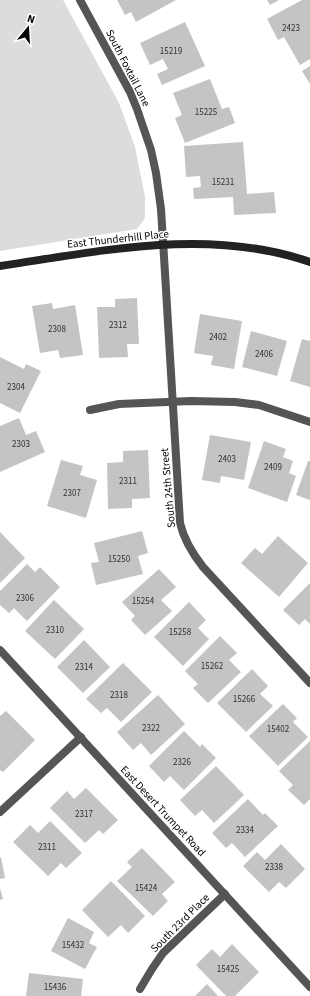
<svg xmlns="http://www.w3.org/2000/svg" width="310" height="996" font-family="'Source Sans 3',sans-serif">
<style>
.green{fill:#dcdcdc}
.building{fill:#c4c4c4}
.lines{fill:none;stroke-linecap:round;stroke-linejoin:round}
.street{stroke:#555;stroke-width:8}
.secondary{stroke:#222;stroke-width:8}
.labels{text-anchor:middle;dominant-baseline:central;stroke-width:3;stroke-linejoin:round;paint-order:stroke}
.number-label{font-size:9px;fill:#313131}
.street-label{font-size:11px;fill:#000;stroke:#fff}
</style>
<rect width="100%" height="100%" fill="#fff"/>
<polygon class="green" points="0,0 63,0 119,103 135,147 145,197 145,218 137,229 0,251"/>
<g class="building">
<polygon points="117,0 176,0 136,22 131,12 125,15"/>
<polygon points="267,0 279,0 270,5"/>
<polygon points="302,0 310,0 310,59 300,65 284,37 278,40 267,19"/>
<polygon points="185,22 205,66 162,85 157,74 168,69 163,59 150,65 140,43"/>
<polygon points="310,66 310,84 302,71"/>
<polygon points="210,79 222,109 229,107 235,123 185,143 175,118 182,115 173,93"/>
<polygon points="243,142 247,194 274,192 276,213 234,215 233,197 194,199 193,188 201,187 200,176 186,177 184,146"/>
<polygon points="137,298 139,344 127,344 128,357 99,358 97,307 115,307 115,299"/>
<polygon points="52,303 53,309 75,305 83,355 60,358 58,350 40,353 32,306"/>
<polygon points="200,314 242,321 234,369 211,365 213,356 194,353"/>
<polygon points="251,331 287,341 277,376 242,367"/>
<polygon points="302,339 310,341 310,387 290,381"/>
<polygon points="0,357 24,369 26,364 41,371 20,413 0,403"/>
<polygon points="19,418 26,435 36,431 45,452 0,472 0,426"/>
<polygon points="210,435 251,442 244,480 221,476 220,483 202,480"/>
<polygon points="264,441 286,449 283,457 293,461 289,473 296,476 287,502 248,488"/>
<polygon points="148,450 150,498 132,499 132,508 108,509 107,463 123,462 123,451"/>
<polygon points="61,460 83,466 80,475 97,480 86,518 47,506"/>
<polygon points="308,461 310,461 310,500 296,495"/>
<polygon points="142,531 148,553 138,556 143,574 96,585 91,563 99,562 94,543"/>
<polygon points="0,532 25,558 0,583"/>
<polygon points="278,536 308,563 279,597 241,563 255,548 262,554"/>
<polygon points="27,564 35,572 40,567 60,587 27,621 14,608 9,613 0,605 0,591"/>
<polygon points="159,569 176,587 161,600 172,611 145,635 131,620 135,616 122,602"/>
<polygon points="310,583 310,624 305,619 299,625 283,610"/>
<polygon points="54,600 84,629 55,659 25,631"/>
<polygon points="189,602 206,620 198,628 209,639 183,666 154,637"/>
<polygon points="220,636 237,653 229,660 241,672 208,703 193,688 198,684 185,671"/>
<polygon points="84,640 110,667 83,693 57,667"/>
<polygon points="123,663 152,692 121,722 107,708 101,713 86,699"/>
<polygon points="252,669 268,686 260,694 273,706 246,732 217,703"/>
<polygon points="158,695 185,724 151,755 141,743 133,750 117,732"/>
<polygon points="283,704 297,718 293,722 308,737 278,766 249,736"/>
<polygon points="6,711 35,740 3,772 0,770 0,716"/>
<polygon points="184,731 200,747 202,744 216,758 184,790 170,776 164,782 149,766"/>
<polygon points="310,741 310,799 304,805 288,790 293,785 279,771"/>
<polygon points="216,766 244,795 214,823 202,810 195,816 180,800"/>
<polygon points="86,788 118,820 103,834 99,830 85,843 50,808 67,791 74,799"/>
<polygon points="248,799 263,815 265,813 278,826 245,857 232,843 226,848 212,833"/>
<polygon points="50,821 82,853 66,868 61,863 48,876 13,842 30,825 38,833"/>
<polygon points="281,844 305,869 286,888 279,882 269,892 243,866 257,852 265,860"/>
<polygon points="142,848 175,882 162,894 168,901 153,916 117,881 132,867 127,862"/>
<polygon points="1,857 5,878 0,879 0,858"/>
<polygon points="111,881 145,916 128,933 121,925 108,937 82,910"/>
<polygon points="0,888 3,899 0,900"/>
<polygon points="68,918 94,932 89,943 97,947 85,969 51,951"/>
<polygon points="232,944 259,972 235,996 226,996 196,965 212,949 220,957"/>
<polygon points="29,973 83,979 81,996 26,996"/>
<polygon points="207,984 218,996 195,996"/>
</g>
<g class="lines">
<g class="street">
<path d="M 80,0 L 130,92 L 137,109 L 151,150 L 156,173 L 161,209 L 165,273 L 180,523 C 184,540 192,553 203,567 L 310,683"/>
<polyline points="90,410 119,404 191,401 235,402 259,405 310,422"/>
<polyline points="0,650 310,987"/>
<polyline points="0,812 81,737"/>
<polyline points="140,989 152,969 163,953 225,894"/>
</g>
<path class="secondary" d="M 0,266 C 102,251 209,227 310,262"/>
</g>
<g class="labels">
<g class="number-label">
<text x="291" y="28">2423</text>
<text x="171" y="51">15219</text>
<text x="206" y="112">15225</text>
<text x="223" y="182">15231</text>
<text x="118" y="325">2312</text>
<text x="57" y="329">2308</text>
<text x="218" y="337">2402</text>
<text x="264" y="354">2406</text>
<text x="16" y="387">2304</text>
<text x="21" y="444">2303</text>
<text x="227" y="459">2403</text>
<text x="273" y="467">2409</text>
<text x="128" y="481">2311</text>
<text x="72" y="493">2307</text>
<text x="119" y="559">15250</text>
<text x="25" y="598">2306</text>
<text x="143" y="601">15254</text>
<text x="55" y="630">2310</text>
<text x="180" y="632">15258</text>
<text x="212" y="666">15262</text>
<text x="84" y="667">2314</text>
<text x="119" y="695">2318</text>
<text x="244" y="699">15266</text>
<text x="151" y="728">2322</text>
<text x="278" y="729">15402</text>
<text x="182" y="762">2326</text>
<text x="84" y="814">2317</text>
<text x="245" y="830">2334</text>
<text x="47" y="847">2311</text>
<text x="274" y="867">2338</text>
<text x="146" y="888">15424</text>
<text x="73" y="945">15432</text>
<text x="228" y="969">15425</text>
<text x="55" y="987">15436</text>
</g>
<g class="street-label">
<text transform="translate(128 68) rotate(63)">South Foxtail Lane</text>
<text transform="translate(118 239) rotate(-6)">East Thunderhill Place</text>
<text transform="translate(168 488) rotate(-95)">South 24th Street</text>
<text transform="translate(163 811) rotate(47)">East Desert Trumpet Road</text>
<text transform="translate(180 923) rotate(-45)">South 23rd Place</text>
</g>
</g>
<g transform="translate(28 28) rotate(18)" stroke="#ffffff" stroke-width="3" paint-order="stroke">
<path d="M0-3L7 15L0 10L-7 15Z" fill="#000000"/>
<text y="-6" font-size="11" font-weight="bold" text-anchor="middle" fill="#000000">N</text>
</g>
</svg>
